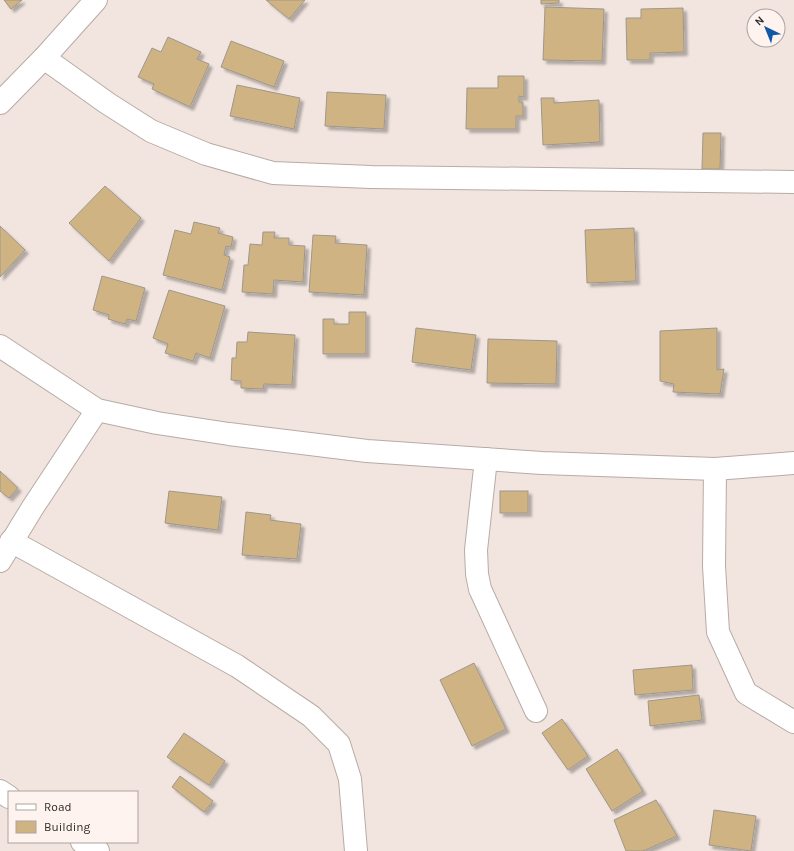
<svg xmlns="http://www.w3.org/2000/svg" width="794" height="851" font-family="Karla,sans-serif">
<style>
.building{fill:#d0b383;stroke:#9e978c;filter:url(#shadow)}
.lines{fill:none;stroke-linecap:round;stroke-linejoin:round}
.minor-casing{stroke:#b8aba5;stroke-width:24}
.minor{stroke:#fff;stroke-width:22}
</style>
<defs>
<filter id="shadow"><feDropShadow dx="3.5" dy="3.5" stdDeviation="1" flood-color="#0004"/></filter>
</defs>
<rect width="100%" height="100%" fill="#f2e5df"/>
<g class="building">
<polygon points="4,0 22,0 11,9"/>
<polygon points="266,0 305,0 289,19"/>
<polygon points="541,0 559,0 559,3 541,4"/>
<polygon points="545,7 604,9 602,61 543,60"/>
<polygon points="683,8 684,52 650,53 650,60 627,60 626,18 641,18 641,9"/>
<polygon points="168,37 201,52 197,59 209,64 190,107 152,89 154,84 138,77 152,48 161,52"/>
<polygon points="231,41 284,61 274,87 221,67"/>
<polygon points="498,76 524,76 524,97 519,96 519,102 523,103 523,116 516,116 516,129 466,129 467,88 498,88"/>
<polygon points="237,85 300,98 294,129 230,116"/>
<polygon points="327,92 386,95 384,129 325,126"/>
<polygon points="541,98 554,98 554,103 599,100 600,142 543,145"/>
<polygon points="703,133 721,133 720,169 702,169"/>
<polygon points="105,186 141,218 109,261 69,223"/>
<polygon points="194,222 220,228 218,233 233,237 231,247 226,246 224,255 230,257 222,290 163,275 175,230 191,234"/>
<polygon points="0,226 25,250 0,277"/>
<polygon points="634,228 636,281 587,283 585,230"/>
<polygon points="263,232 275,232 274,238 289,238 289,245 305,246 303,282 274,280 273,294 242,292 244,265 248,265 250,244 262,245"/>
<polygon points="313,235 336,236 335,243 367,245 364,295 309,292"/>
<polygon points="102,276 145,288 136,321 127,319 125,324 108,319 109,315 93,310"/>
<polygon points="169,290 225,306 210,358 196,353 193,361 165,353 168,344 153,338"/>
<polygon points="349,312 366,312 366,354 323,354 323,319 334,319 334,324 349,324"/>
<polygon points="416,328 476,335 471,370 412,362"/>
<polygon points="717,328 717,370 724,369 720,394 673,392 674,384 660,381 660,331"/>
<polygon points="248,332 295,335 292,385 264,384 263,389 241,388 241,381 231,380 232,358 236,358 237,342 247,342"/>
<polygon points="488,339 557,341 556,384 487,383"/>
<polygon points="0,471 18,488 9,498 0,491"/>
<polygon points="169,491 222,497 218,530 165,523"/>
<rect x="500" y="491" width="28" height="22"/>
<polygon points="246,512 271,515 270,520 301,524 297,559 242,555"/>
<polygon points="474,663 506,729 472,746 440,680"/>
<polygon points="692,665 693,690 635,695 633,670"/>
<polygon points="699,695 702,720 650,726 648,701"/>
<polygon points="562,719 588,756 568,770 542,733"/>
<polygon points="184,733 225,761 209,785 167,757"/>
<polygon points="617,749 643,791 612,811 586,769"/>
<polygon points="180,776 213,801 204,812 172,787"/>
<polygon points="656,800 677,836 643,851 626,851 614,820"/>
<polygon points="714,810 756,816 751,851 709,845"/>
</g>
<g class="lines">
<g class="minor-casing">
<g id="minor">
<polyline points="44,58 107,103 151,131 206,154 273,173 371,177 794,182"/>
<polyline points="0,103 44,58 96,0"/>
<polyline points="0,346 97,410 157,423 229,434 367,451 542,463 715,469 794,463"/>
<polyline points="486,459 476,550 477,574 480,589 536,711"/>
<polyline points="715,469 714,566 718,632 746,693 794,722"/>
<polyline points="11,541 237,666 311,716 339,744 350,779 356,851"/>
<polyline points="0,561 33,507 97,410"/>
<polyline points="0,791 9,797"/>
<polyline points="82,842 98,851"/>
</g>
</g>
<use href="#minor" class="minor"/>
</g>
<rect x="8" y="791" width="130" height="52" fill="#fef3ee" stroke="#aca39f"/>
<rect x="16" y="804" width="20" height="6" fill="#ffffff" stroke="#aca39f"/>
<text x="44" y="811" font-size="12" fill="#302b29">Road</text>
<rect x="16" y="821" width="20" height="12" fill="#d0b383" stroke="#aca39f"/>
<text x="44" y="831" font-size="12" fill="#302b29">Building</text>
<g transform="translate(766 28) rotate(317)"><circle r="19" fill="#fef3ee" stroke="#aca39f"/>
<path d="M0-3L7 15L0 10L-7 15Z" fill="#1258a8"/>
<text y="-6" font-size="11" font-weight="bold" text-anchor="middle" fill="#302b29">N</text>
</g>
</svg>
